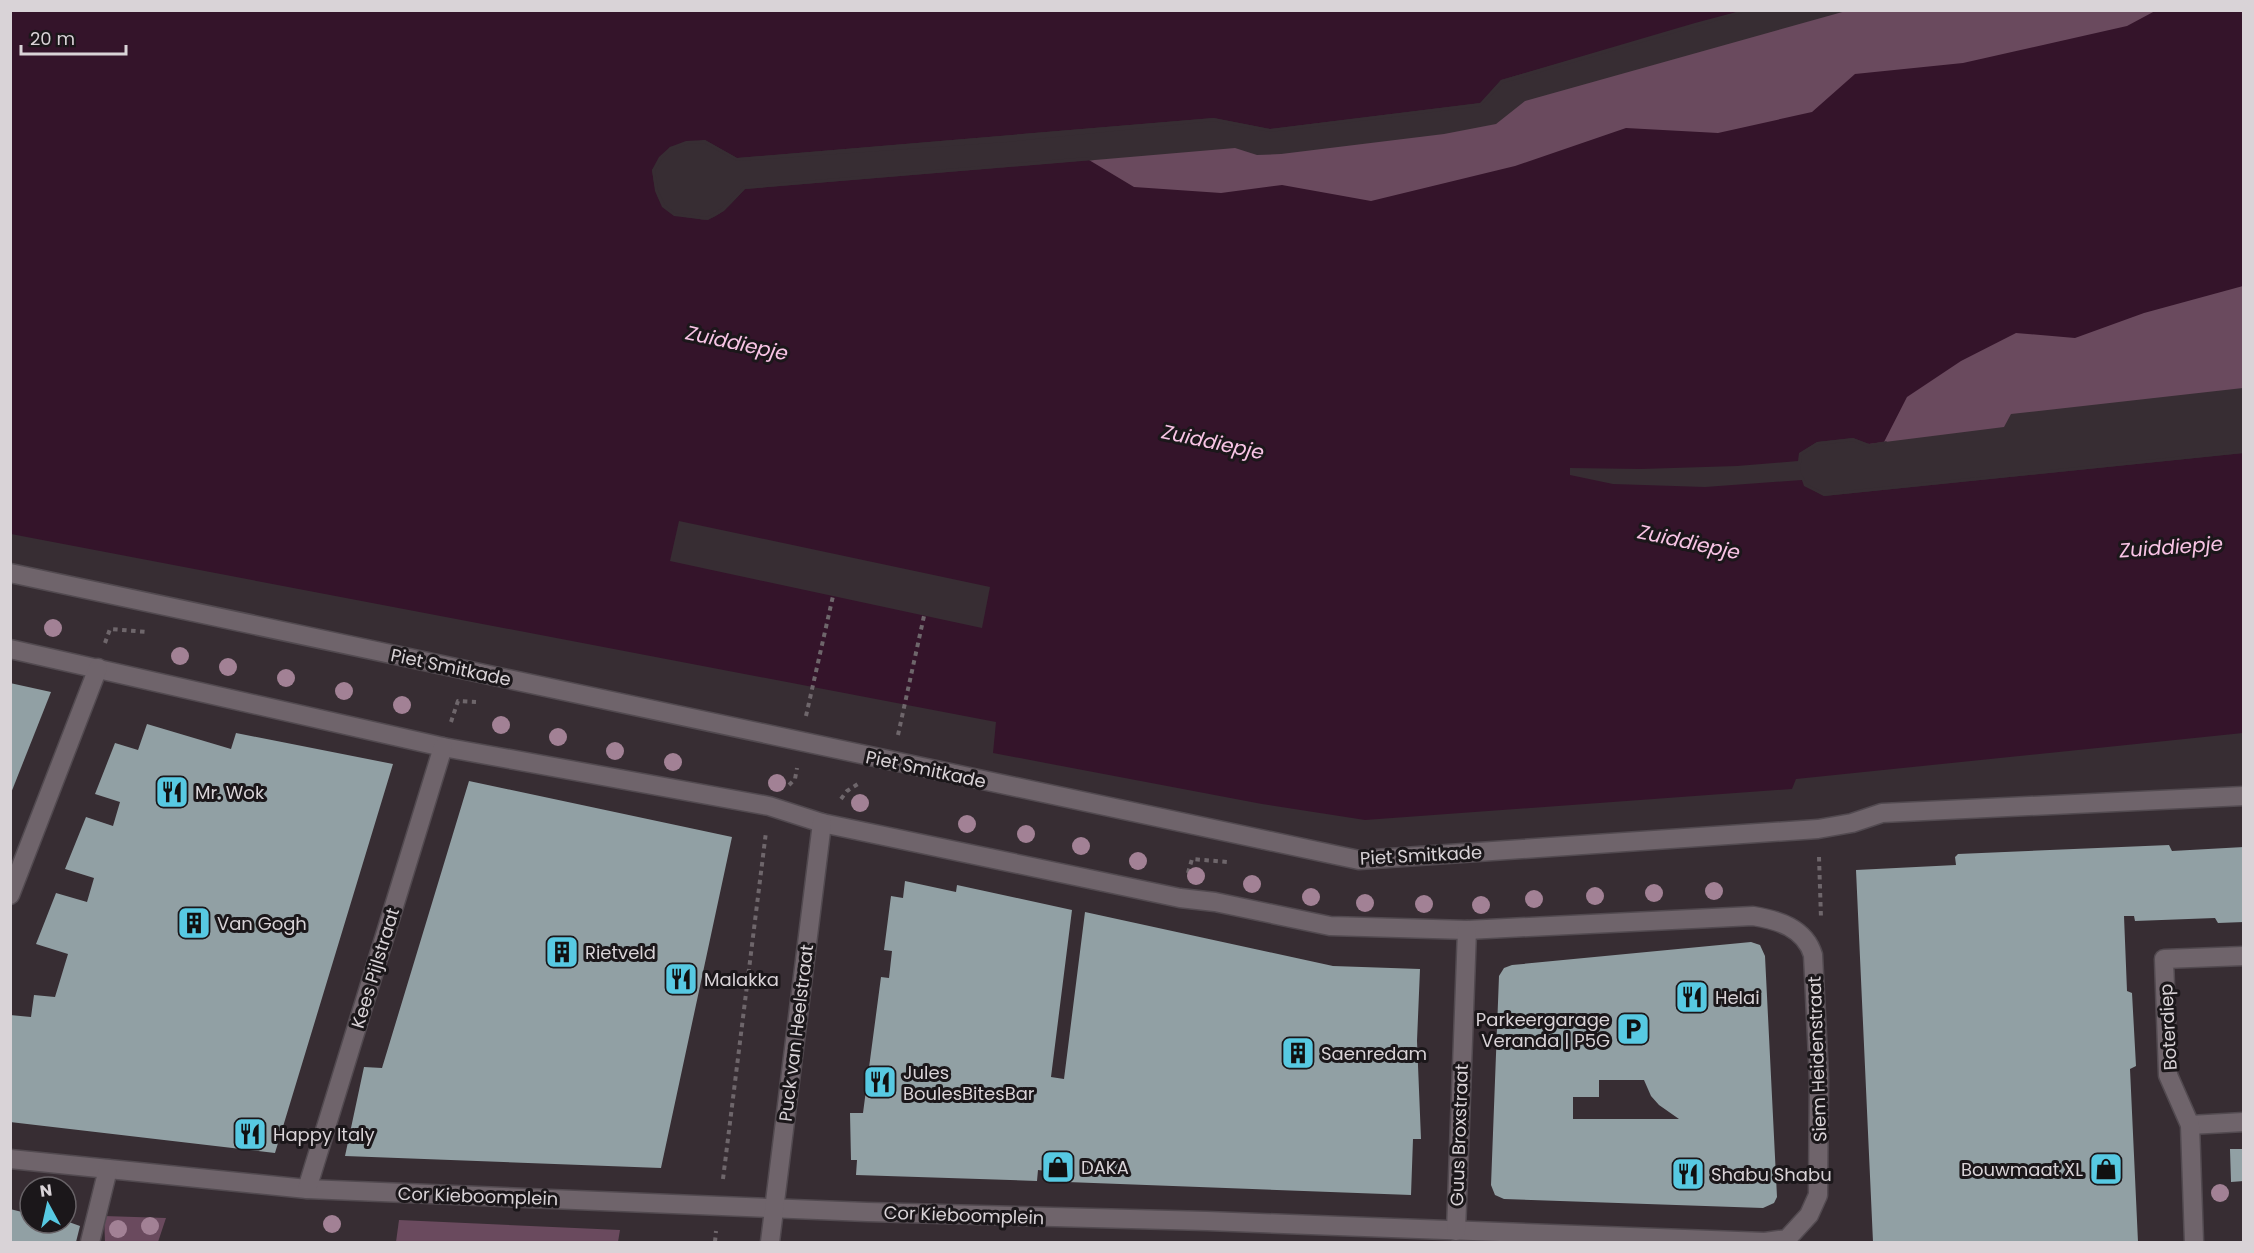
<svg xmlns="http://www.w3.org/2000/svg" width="2254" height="1253" font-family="Poppins,sans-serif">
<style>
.green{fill:#6a4a5e}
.water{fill:#34142a}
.pier{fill:#372d33}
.building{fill:#91a0a4;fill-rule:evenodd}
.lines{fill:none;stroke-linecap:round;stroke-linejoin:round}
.minor-casing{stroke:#524a50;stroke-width:21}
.path{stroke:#6e666b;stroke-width:4;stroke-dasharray:4.5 4.5;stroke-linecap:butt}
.minor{stroke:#6f646b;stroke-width:18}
.tree{fill:#a28195}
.labels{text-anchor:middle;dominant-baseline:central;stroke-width:6;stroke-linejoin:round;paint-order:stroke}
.street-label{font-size:18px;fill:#d9d3d7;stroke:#1b171a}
.poi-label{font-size:18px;fill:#d9d3d7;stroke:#1b171a;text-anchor:start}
.water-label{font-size:20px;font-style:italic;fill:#f8c4e5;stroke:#1b171a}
</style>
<rect width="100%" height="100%" fill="#372d33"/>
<g class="green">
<polygon points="1846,11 2243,11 2243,388 2011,414 2004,427 1869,444 1657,253 813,184 1235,148 1257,155 1281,154 1444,134 1496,124 1525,101"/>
<polygon points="104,1216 166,1218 158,1242 105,1242"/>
<polygon points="399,1220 620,1230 618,1242 396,1242"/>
</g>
<path class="water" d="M 10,11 L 1741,11 L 1501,80 L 1481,103 L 1270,129 L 1213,118 L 737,158 L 705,140 L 670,147 L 652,170 C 656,198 659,214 691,218 C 696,218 704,221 709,219 C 724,214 734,200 745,189 L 1089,160 L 1134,187 L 1221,193 L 1282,185 L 1371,201 L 1515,166 L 1626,128 L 1718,133 L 1812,112 L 1855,74 L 1963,63 L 2127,26 L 2155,11 L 2243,11 L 2243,286 L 2144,313 L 2075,338 L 2016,333 L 1961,361 L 1907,397 L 1884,442 L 1869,444 L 1853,438 L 1817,442 L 1800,453 C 1796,480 1801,484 1824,496 L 2243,453 L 2243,733 L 1796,779 L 1792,789 L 1365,820 L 1262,804 L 993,753 L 996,722 L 11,534 Z"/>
<g class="pier">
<polygon points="1744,10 1742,13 1503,83 1481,106 1270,132 1213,121 1007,142 737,161 704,143 687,144 671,150 662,159 655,170 658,190 665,205 675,213 707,217 722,208 744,186 1088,157 1094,160 745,189 724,211 708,220 674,216 662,207 655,191 652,170 659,157 670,147 686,141 705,140 737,158 1214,118 1270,129 1480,103 1501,80 1695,23"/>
<polygon points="1853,438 1869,444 1887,441 1884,445 1869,447 1853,441 1818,445 1802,455 1800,471 1807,484 1824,493 2243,450 2244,453 1824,496 1804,486 1802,480 1705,487 1613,484 1570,475 1570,468 1641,469 1737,466 1798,461 1799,453 1817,442"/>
<polygon points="679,521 990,587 982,628 670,561"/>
</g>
<g class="building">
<polygon points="10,683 51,692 11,793 10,793"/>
<polygon points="147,724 231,749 236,733 393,764 275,1153 10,1122 10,1015 31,1017 34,995 55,997 68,954 36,944 56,893 87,902 94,878 65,869 86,817 113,826 120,802 95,794 115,743 138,750"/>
<polygon points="469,781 732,837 661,1168 345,1156 364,1067 382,1068"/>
<polygon points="2169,845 2172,851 2244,847 2244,922 2218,923 2215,918 2135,921 2134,916 2124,916 2127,991 2132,993 2136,1066 2130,1069 2138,1242 1873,1242 1856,870 1956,865 1955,857 1958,854"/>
<polygon points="905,881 956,892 957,885 1072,910 1051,1077 1064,1079 1085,912 1333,966 1420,969 1417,1041 1421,1139 1413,1139 1411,1195 1067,1182 1069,1174 1038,1170 1037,1181 856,1175 857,1160 851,1160 850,1113 863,1113 881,977 889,978 892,951 884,950 891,896 903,898"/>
<path d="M 1751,942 L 1760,945 L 1765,956 L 1777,1197 L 1774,1203 L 1763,1208 L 1504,1199 L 1495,1195 L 1491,1185 L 1499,976 L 1504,968 L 1512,965 ZM 1599,1080 L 1644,1080 L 1651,1096 L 1659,1105 L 1679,1119 L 1573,1119 L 1573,1097 L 1599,1097 Z"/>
<polygon points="2230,1149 2244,1149 2244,1181 2231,1182"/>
<polygon points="10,1209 30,1214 30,1223 66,1223 66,1221 80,1226 76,1242 10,1242"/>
</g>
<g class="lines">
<g class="minor-casing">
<g id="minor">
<polyline points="10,573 1359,860 1818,829 1852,823 1882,813 2244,796"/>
<path d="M 10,649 L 443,747 L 769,806 L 822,823 L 1180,898 L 1215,902 L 1330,926 L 1467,930 L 1753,916 C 1778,920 1805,928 1813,955 L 1819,1078 L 1818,1195 L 1809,1215 L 1787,1239 L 1765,1242 L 1207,1221 L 867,1212 L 307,1189 L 10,1159"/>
<polyline points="10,895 98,668"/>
<polyline points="2190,1125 2244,1122"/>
<polyline points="307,1189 443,747"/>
<polyline points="1456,1231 1467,930"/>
<polyline points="90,1242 108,1169"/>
<polyline points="770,1242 822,823"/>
<polyline points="2194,1242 2190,1125 2168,1075 2164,959 2244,956"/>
</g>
</g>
<g class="path">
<polyline points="105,643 110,629 147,632"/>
<polyline points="806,716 833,596"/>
<polyline points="451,722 458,701 476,702"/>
<polyline points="898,735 924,616"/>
<polyline points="789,785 795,779 797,768"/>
<polyline points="841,799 847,791 861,782"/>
<polyline points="1819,857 1821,918"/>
<polyline points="1188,873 1192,859 1227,862"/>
<polyline points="723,1179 766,832"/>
<polyline points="715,1242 716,1231"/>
</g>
<use href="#minor" class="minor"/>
</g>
<g class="tree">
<circle cx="53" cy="628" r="9"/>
<circle cx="180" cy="656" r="9"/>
<circle cx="228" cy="667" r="9"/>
<circle cx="286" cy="678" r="9"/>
<circle cx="344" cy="691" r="9"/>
<circle cx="402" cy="705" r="9"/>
<circle cx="501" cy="725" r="9"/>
<circle cx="558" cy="737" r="9"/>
<circle cx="615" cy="751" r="9"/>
<circle cx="673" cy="762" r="9"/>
<circle cx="777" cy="783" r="9"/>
<circle cx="860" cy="803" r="9"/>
<circle cx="967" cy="824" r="9"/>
<circle cx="1026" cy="834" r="9"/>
<circle cx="1081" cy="846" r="9"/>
<circle cx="1138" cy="861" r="9"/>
<circle cx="1196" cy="876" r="9"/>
<circle cx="1252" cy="884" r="9"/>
<circle cx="1714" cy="891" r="9"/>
<circle cx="1654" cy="893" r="9"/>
<circle cx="1595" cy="896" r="9"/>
<circle cx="1311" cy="897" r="9"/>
<circle cx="1534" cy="899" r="9"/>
<circle cx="1365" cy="903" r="9"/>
<circle cx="1424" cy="904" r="9"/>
<circle cx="1481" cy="905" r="9"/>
<circle cx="2220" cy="1193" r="9"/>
<circle cx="332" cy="1224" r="9"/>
<circle cx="150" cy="1226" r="9"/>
<circle cx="118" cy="1229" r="9"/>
</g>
<defs>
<g id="restaurant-square" transform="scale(1.725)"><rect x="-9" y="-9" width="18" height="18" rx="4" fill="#57c9e2" stroke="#1b171a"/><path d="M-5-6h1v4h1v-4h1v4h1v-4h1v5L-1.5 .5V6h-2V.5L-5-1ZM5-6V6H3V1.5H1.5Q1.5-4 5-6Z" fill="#111"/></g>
<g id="building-square" transform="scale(1.725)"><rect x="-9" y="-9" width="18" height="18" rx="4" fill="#57c9e2" stroke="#1b171a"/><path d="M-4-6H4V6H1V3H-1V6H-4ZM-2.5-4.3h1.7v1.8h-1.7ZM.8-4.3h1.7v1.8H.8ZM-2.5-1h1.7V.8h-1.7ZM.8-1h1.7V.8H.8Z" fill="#111"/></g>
<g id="parking-square" transform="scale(1.725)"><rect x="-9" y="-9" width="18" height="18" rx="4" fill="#57c9e2" stroke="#1b171a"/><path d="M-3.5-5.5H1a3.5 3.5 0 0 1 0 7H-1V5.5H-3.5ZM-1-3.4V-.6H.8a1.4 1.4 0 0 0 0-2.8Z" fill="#111"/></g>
<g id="shop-square" transform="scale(1.725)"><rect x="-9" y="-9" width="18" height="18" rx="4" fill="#57c9e2" stroke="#1b171a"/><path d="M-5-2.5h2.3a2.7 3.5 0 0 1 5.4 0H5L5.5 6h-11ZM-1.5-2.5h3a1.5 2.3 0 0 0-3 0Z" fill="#111"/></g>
</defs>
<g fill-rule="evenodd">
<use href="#restaurant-square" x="172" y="792"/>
<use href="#building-square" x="194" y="923"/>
<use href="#building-square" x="562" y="952"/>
<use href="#restaurant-square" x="681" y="979"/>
<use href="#restaurant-square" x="1692" y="997"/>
<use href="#parking-square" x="1633" y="1029"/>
<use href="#building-square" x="1298" y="1053"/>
<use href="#restaurant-square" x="880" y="1082"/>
<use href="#restaurant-square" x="250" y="1134"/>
<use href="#shop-square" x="1058" y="1167"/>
<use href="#shop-square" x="2106" y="1169"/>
<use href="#restaurant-square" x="1688" y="1174"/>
</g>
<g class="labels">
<g class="street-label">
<text transform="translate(451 667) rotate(12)">Piet Smitkade</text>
<text transform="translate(926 769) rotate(12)">Piet Smitkade</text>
<text transform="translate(1421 855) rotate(-3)">Piet Smitkade</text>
<text transform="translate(375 968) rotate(-73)">Kees Pijlstraat</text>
<text transform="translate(2168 1027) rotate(-93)">Boterdiep</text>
<text transform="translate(796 1033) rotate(-83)">Puck van Heelstraat</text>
<text transform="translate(1817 1059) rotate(-92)">Siem Heidenstraat</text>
<text transform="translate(1459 1135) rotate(-88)">Guus Broxstraat</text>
<text transform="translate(478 1196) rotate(2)">Cor Kieboomplein</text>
<text transform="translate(964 1215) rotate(2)">Cor Kieboomplein</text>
</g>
<g class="poi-label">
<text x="195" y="792">Mr. Wok</text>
<text x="217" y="923">Van Gogh</text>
<text x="585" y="952">Rietveld</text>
<text x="704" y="979">Malakka</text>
<text x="1715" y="997">Helai</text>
<text x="1610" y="1019" text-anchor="end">Parkeergarage<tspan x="1610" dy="21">Veranda | P5G</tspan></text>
<text x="1321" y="1053">Saenredam</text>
<text x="903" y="1072">Jules<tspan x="903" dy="21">BoulesBitesBar</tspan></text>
<text x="273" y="1134">Happy Italy</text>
<text x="1081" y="1167">DAKA</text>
<text x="2083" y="1169" text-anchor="end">Bouwmaat XL</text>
<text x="1711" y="1174">Shabu Shabu</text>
</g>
<g class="water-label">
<text transform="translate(737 343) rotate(12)">Zuiddiepje</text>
<text transform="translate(1213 442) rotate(12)">Zuiddiepje</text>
<text transform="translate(1689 542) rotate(12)">Zuiddiepje</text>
<text transform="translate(2171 547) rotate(-4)">Zuiddiepje</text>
</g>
</g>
<rect width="2254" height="1253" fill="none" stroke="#d9d3d7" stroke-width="24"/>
<g transform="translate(48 1205) rotate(352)"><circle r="28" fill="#1b171a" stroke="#676266" stroke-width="1.5"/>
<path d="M0-4.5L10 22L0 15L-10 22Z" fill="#57c9e2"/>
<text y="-9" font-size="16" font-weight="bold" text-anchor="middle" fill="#d9d3d7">N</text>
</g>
<path d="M21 45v9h105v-9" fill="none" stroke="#d9d3d7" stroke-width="3"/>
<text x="30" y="45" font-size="18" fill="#d9d3d7" stroke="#1b171a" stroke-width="4.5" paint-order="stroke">20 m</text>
</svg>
